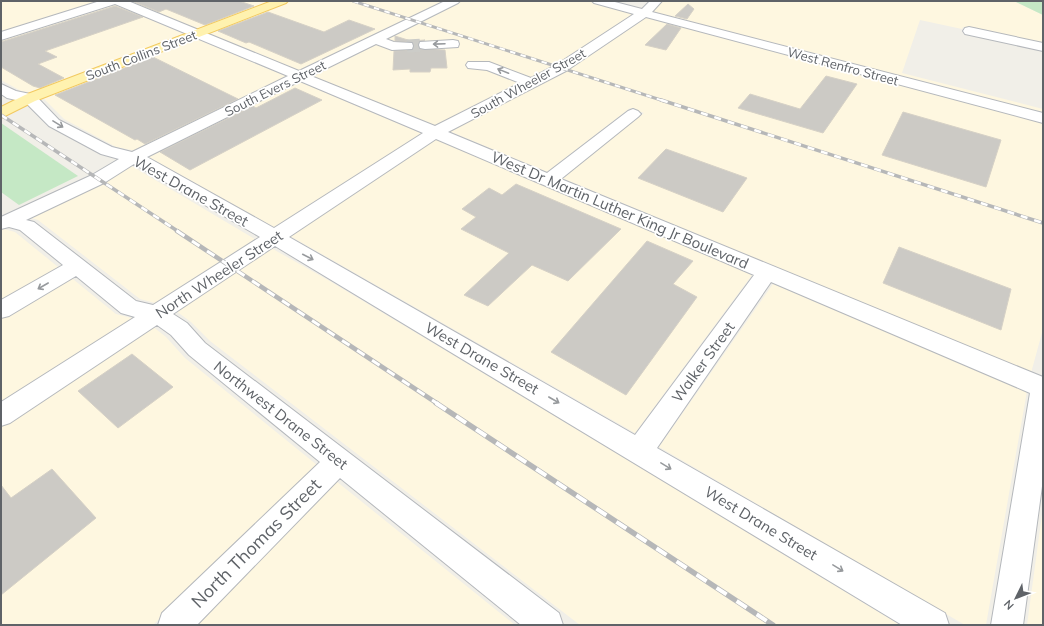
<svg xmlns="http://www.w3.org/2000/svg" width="1044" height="626" font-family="Mulish,sans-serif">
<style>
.commercial{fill:#fef7e0}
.green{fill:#c5e8c5}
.building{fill:#cccac5;stroke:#d6d1c6}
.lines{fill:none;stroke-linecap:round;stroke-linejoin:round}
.minor-tunnel{stroke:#ccccc8;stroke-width:13;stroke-dasharray:13 6;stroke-linecap:butt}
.minor-casing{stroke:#b5b8bc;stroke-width:2}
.major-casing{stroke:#f2c960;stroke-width:2}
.minor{fill:#fff;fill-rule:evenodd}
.major{fill:#fff2af;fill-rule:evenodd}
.rail-far3-casing{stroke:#b6b7b8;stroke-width:3}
.rail-far2-casing{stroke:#b6b7b8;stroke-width:3.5}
.rail-far1-casing{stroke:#b6b7b8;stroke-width:4.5}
.rail-casing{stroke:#b6b7b8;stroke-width:5.5}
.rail-far3{stroke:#fff;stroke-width:2;stroke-dasharray:5.5;stroke-linecap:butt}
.rail-far2{stroke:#fff;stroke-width:2.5;stroke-dasharray:7;stroke-linecap:butt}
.rail-far1{stroke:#fff;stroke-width:3;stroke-dasharray:9;stroke-linecap:butt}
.rail{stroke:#fff;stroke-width:4;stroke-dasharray:12;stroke-linecap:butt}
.oneway{stroke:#979a9d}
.labels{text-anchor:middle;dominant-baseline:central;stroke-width:3.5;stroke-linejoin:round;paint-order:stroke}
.far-street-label{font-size:13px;fill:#5f6368;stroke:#fff}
.street-label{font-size:15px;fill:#5f6368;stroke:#fff}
.near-street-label{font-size:18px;fill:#5f6368;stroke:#fff}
</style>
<rect width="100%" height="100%" fill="#f1efe8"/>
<g class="commercial">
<polygon points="1,1 103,1 1,34"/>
<polygon points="129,1 275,1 199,30"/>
<polygon points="289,1 447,1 301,71 207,33"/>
<polygon points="461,1 587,1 635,14 555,66 436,126 310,75"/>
<polygon points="663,1 1014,1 1043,15 1043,44 963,27 962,29 920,20 902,73 1043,109 1043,115 652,12"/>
<polygon points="112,3 186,35 33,93 21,91 1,80 1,39"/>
<polygon points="646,17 1043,122 1043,329 1031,373 562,178 644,113 630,108 547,172 449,131"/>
<polygon points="194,38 288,77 136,151 116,147 64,119 42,97"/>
<polygon points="298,81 423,134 277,229 147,156"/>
<polygon points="436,139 752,275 635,433 290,236"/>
<polygon points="130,165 258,241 159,304 140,299 38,220 28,217"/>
<polygon points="4,229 15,232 116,314 135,319 1,404 1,230"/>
<polygon points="271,248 328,280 631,462 900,625 580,625 210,341 191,322 176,311"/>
<polygon points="773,284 1027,391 986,625 965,625 659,447"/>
<polygon points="152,326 166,337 185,358 317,465 153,625 1,625 1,425"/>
<polygon points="336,481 515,625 194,625"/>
<polygon points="1043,507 1043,625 1027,625"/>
</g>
<g class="green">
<polygon points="1014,1 1043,1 1043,15"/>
<polygon points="1,123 78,176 19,205 1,192"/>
</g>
<g class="building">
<polygon points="132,1 239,1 254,6 205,25 166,9 159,12"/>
<polygon points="688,4 694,9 687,19 675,16"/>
<polygon points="115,6 143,17 45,51 57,57 38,64 64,78 40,88 33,86 1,67 1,42"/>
<polygon points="268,12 324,32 349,20 375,29 301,64 249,42 246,43 218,31"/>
<polygon points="667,24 681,28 666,50 645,45"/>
<polygon points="395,36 411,41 425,40 419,42 418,45 420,49 445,50 447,68 431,68 430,72 410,72 410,69 393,70 394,51 412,50 414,46 412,42 395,41"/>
<polygon points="153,57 238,99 145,144 137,139 135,140 55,95"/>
<polygon points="826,76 857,84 823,133 738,108 750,94 800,109"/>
<polygon points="295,88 322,100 190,170 160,152 253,106 256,108"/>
<polygon points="903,112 1001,140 986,187 882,155"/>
<polygon points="666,149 747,178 723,212 638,178"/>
<polygon points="516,184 621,229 568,281 532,265 488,306 464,295 509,253 461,229 476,217 462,209 489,188 502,195"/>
<polygon points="647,241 693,261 673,284 697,297 626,395 551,352"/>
<polygon points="899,247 1011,289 1001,330 883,283"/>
<polygon points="132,354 173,387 118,428 78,391"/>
<polygon points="52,469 96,518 1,595 1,485 11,498"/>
</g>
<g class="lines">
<polyline class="minor-tunnel" points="407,46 425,45"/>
<g class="minor-casing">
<g id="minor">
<path d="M 100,1 L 128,1 L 299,71 L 445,1 L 460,1 L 458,3 L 386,39 L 394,42 L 412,43 L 413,46 L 412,49 L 392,50 L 376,44 L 311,76 L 435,126 L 520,83 L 487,70 L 468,68 L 466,65 L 468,62 L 489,62 L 531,78 L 556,65 L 634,14 L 594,3 L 592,1 L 611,1 L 642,9 L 650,1 L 662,1 L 652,12 L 1043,113 L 1043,123 L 646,17 L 566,71 L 448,132 L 547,173 L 628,111 L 633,109 L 638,111 L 641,114 L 638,117 L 561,179 L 1043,377 L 1043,479 L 1023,625 L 991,625 L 1030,393 L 771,282 L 657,448 L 945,613 L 949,625 L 902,625 L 275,246 L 173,314 L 187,323 L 205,343 L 559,613 L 563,625 L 521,625 L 340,478 L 197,625 L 158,625 L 162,613 L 320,462 L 189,355 L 171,335 L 157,325 L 10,423 L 1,426 L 1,402 L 135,317 L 121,313 L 76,276 L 9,316 L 1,318 L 1,300 L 63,265 L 20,230 L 9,227 L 1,229 L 1,217 L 92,175 L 119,159 L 101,154 L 49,126 L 25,102 L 7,98 L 1,94 L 1,84 L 16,91 L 35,95 L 59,120 L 112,147 L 132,152 L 288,76 L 115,4 L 1,40 L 1,32 ZM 300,81 L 423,133 L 274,228 L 147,157 ZM 436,139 L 754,275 L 635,435 L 289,237 ZM 134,164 L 260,237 L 153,305 L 136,301 L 34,222 L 26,220 L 104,183 Z"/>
<polygon points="969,27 1043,43 1043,51 965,34 963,31 965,28"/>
<polygon points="453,40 458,41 459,44 458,47 425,49 420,48 419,45 420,42"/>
</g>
</g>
<g class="major-casing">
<polygon id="major" points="272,1 288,1 286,3 35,101 1,118 1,107 25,95"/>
</g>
<use href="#minor" class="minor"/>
<use href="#major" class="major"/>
<g class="rail-far3-casing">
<polyline id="rail-far3" points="353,1 664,101"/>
</g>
<g class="rail-far2-casing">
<g id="rail-far2">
<polyline points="661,100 1043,223"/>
<polyline points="1,115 179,232"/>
</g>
</g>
<g class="rail-far1-casing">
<polyline id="rail-far1" points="177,231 438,404"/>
</g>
<g class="rail-casing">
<polyline id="rail" points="436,403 773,625"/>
</g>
<use href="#rail-far3" class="rail-far3"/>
<use href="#rail-far2" class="rail-far2"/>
<use href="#rail-far1" class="rail-far1"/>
<use href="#rail" class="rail"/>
</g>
<defs><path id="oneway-shaft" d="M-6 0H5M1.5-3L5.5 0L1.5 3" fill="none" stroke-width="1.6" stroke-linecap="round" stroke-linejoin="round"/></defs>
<g class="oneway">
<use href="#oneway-shaft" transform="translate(439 44) rotate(178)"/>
<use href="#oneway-shaft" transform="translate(503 71) rotate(-158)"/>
<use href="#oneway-shaft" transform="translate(58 124) rotate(32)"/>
<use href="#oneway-shaft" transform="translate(308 257) rotate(27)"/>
<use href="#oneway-shaft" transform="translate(43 286) rotate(150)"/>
<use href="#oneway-shaft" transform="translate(554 400) rotate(30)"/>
<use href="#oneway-shaft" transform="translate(666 466) rotate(31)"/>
<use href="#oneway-shaft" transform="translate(838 568) rotate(31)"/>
</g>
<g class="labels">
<g class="far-street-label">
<text transform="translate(141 55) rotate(-21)">South Collins Street</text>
<text transform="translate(843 66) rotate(15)">West Renfro Street</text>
<text transform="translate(528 83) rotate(-29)">South Wheeler Street</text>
<text transform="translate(275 88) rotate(-26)">South Evers Street</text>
</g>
<g class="street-label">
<text transform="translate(191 191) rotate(29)">West Drane Street</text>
<text transform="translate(620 210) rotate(23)">West Dr Martin Luther King Jr Boulevard</text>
<text transform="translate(219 274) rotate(-33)">North Wheeler Street</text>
<text transform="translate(482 358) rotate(30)">West Drane Street</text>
<text transform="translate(703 362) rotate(-54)">Walker Street</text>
<text transform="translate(281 415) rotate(38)">Northwest Drane Street</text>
<text transform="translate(761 523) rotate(31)">West Drane Street</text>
</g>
<g class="near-street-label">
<text transform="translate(256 543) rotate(-45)">North Thomas Street</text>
</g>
</g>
<rect width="1044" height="626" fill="none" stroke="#5f6368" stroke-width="4"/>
<g transform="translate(1016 598) rotate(227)" stroke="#ffffff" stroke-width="3" paint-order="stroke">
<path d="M0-3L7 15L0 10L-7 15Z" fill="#5f6368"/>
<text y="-6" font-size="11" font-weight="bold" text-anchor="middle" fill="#5f6368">N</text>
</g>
</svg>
